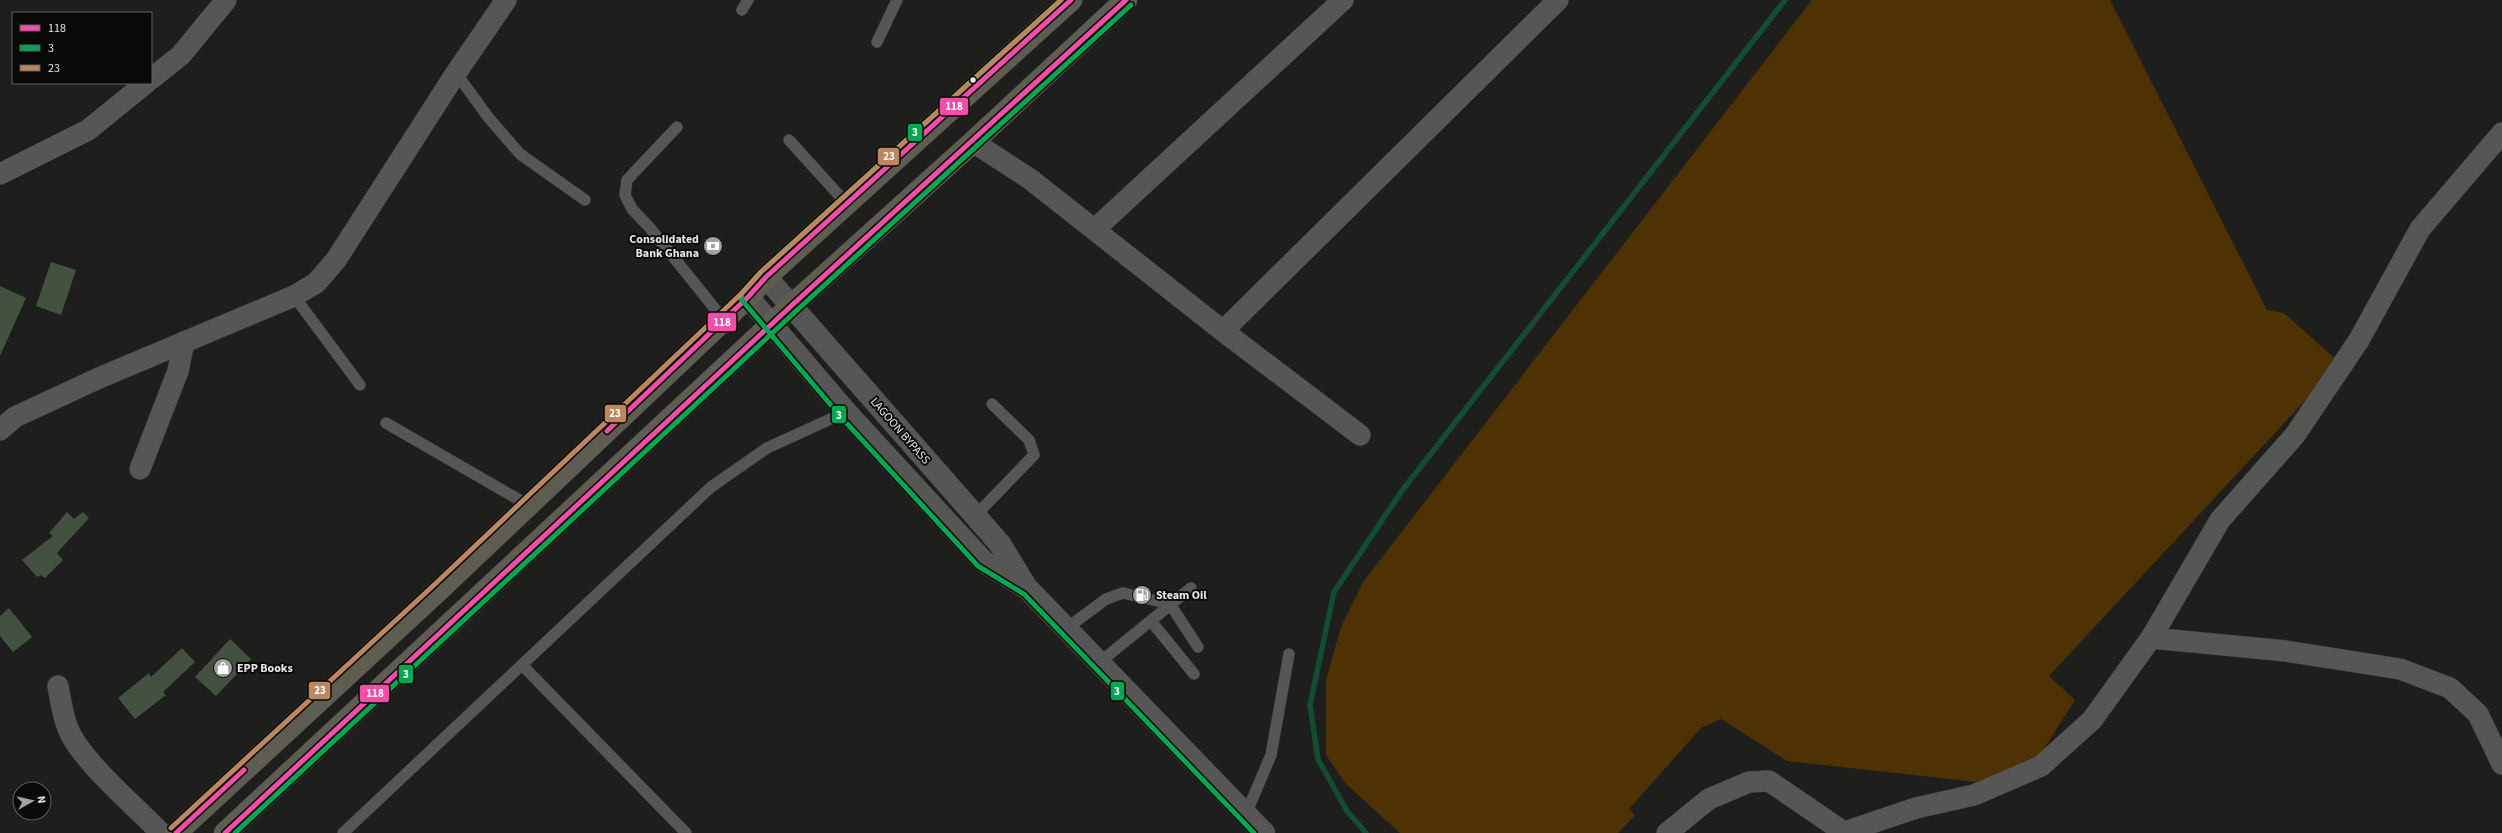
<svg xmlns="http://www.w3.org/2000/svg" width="2502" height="833" font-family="'Source Sans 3',sans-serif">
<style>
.green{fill:#4e3204}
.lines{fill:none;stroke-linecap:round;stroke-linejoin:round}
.stream{stroke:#134b34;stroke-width:5.5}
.building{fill:#445040}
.service-casing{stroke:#383936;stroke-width:12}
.minor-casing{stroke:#383936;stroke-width:22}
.tertiary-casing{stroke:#383936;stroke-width:23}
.primary-casing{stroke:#383936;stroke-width:23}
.service{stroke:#565655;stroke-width:11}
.minor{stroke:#565655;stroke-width:21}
.tertiary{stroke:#565655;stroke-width:22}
.primary{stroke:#5f5c52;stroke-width:22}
.bus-1-casing{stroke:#090908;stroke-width:8}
.bus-2-casing{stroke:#090908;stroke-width:8}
.bus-3-casing{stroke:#090908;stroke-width:8}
.bus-1{stroke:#f54da8;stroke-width:5}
.bus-2{stroke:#00a651;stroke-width:5}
.bus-3{stroke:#bb8660;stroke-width:5}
.bus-dot{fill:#e7e8e5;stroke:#090908;stroke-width:1.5}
.labels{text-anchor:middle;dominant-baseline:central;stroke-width:4;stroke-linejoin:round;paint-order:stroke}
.poi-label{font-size:12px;font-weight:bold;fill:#e7e8e5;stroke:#090908;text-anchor:start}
.street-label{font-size:12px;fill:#e7e8e5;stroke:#090908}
.line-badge{stroke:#090908;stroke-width:1.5}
.badge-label{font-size:11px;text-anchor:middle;font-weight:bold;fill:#fff}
</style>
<rect width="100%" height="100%" fill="#1e1f1c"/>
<polygon class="green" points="1812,0 2110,0 2267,310 2284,313 2340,363 2049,676 2075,700 2038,758 1986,783 1787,761 1721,719 1701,728 1629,809 1635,815 1618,833 1400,833 1345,783 1326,755 1326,680 1341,627 1363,582"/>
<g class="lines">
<polyline class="stream" points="1366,833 1347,811 1318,759 1310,705 1334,592 1401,492 1785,0"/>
</g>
<g class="building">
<polygon points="51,262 76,270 61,315 36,306"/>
<polygon points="0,286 26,298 0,356"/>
<polygon points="67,512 74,519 83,512 89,518 57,553 63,560 45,578 41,575 37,577 22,560 53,536 49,533"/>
<polygon points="9,608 32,637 13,652 0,636 0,616"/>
<polygon points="230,639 251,659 216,696 195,677"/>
<polygon points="182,648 195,662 163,692 166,695 135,719 118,698 149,673 151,677"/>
</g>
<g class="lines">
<g class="service-casing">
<g id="service">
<polyline points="742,10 748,0"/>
<polyline points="877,42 897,0"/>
<polyline points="456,73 488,117 520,154 585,200"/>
<polyline points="677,127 627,180 625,195 632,209 650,228 724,320"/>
<polyline points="789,140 847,204"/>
<polyline points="294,296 360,385"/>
<polyline points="386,423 528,505"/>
<polyline points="975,516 1034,455 1029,440 992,404"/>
<polyline points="1151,621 1194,674"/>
<polyline points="1067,628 1106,599 1123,593 1170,604 1198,647"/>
<polyline points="1100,662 1191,588"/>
<polyline points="522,665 686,833"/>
<polyline points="1246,814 1271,755 1289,654"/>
<polyline points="343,833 711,487 767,448 846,412"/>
</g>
</g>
<g class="minor-casing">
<g id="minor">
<polyline points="151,79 181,55 226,0"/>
<polyline points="973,142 1030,179 1223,331 1360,435"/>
<polyline points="0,174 88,130 146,83"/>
<polyline points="1095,229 1343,0"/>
<polyline points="1223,331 1558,0"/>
<polyline points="0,430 15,417 99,378 294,296 316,283 336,260 456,73 506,0"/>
<polyline points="140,469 178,371 184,342"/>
<polyline points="2151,638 2286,651 2400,669 2450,688 2478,714 2502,764"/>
<path d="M 58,686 C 61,702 63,719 70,733 C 85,764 136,807 161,833"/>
<polyline points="1845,832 1916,808 1974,795 2041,766 2092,720 2151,638 2220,520 2295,435 2359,340 2420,229 2502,133"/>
<polyline points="1667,833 1709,799 1749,782 1769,781 1845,833"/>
</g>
</g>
<g class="tertiary-casing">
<g id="tertiary">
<polyline points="766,277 1000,544 1025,585"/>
<polyline points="748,297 846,412 983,561 1028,589 1264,833"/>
</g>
</g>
<g class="primary-casing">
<g id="primary">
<polyline points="176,833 439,590 748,297 766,277 1071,0"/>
<polyline points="225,833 790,307 973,142 1126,0"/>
</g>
</g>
<use href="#service" class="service"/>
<use href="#minor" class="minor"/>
<use href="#tertiary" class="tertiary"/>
<use href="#primary" class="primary"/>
<g class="bus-1-casing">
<g id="bus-1">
<polyline points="607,431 748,297 766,277 1071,0"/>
<polyline points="176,833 244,770"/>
<polyline points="225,833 790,307 1126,0"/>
</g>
</g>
<g class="bus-2-casing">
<g id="bus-2">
<polyline points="1061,0 761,272 742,293 741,299 841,417 978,566 1024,594 1254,833"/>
<polyline points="235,833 795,312 1131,5"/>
</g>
</g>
<g class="bus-3-casing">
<polyline id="bus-3" points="171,828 434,585 743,292 761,272 1061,0"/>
</g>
<use href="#bus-1" class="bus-1"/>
<use href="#bus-2" class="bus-2"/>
<use href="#bus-3" class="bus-3"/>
</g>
<defs>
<g id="bank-disc" transform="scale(1)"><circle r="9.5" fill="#a1a29f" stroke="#090908"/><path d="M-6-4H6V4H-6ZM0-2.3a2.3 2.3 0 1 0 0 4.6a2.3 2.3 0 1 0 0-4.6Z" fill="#fff"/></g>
<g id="fuel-disc" transform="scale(1)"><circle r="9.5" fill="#a1a29f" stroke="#090908"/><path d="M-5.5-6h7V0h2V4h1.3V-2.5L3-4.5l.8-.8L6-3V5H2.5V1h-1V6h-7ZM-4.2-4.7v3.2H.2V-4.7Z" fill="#fff"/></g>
<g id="shop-disc" transform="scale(1)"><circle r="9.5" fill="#a1a29f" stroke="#090908"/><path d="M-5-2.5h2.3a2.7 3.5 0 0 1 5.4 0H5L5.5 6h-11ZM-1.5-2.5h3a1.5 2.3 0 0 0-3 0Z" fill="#fff"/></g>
</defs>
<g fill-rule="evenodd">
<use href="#bank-disc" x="713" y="246"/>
<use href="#fuel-disc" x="1142" y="595"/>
<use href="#shop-disc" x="223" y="668"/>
</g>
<circle class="bus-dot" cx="973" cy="80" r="3.5"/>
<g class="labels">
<g class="poi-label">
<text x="699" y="239" text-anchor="end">Consolidated<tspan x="699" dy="14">Bank Ghana</tspan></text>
<text x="1156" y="595">Steam Oil</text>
<text x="237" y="668">EPP Books</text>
</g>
<g class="street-label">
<text transform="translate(900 431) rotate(49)">LAGOON BYPASS</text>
</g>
</g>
<g class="line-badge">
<rect x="939" y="97" width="30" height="19" rx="4" fill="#f54da8"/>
<rect x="907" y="123" width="16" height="19" rx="4" fill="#00a651"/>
<rect x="877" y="147" width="23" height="19" rx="4" fill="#bb8660"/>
<rect x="707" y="312" width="30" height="20" rx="4" fill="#f54da8"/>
<rect x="604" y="404" width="23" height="19" rx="4" fill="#bb8660"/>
<rect x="831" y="405" width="16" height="19" rx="4" fill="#00a651"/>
<rect x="398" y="664" width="16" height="20" rx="4" fill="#00a651"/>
<rect x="308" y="681" width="23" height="19" rx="4" fill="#bb8660"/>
<rect x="1110" y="681" width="15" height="20" rx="4" fill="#00a651"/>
<rect x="359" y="684" width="31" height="19" rx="4" fill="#f54da8"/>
</g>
<g class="badge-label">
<text x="954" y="110">118</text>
<text x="915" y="136">3</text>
<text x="889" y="160">23</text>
<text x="722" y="326">118</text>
<text x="615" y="417">23</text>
<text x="839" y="419">3</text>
<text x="406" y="678">3</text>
<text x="320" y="694">23</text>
<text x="1117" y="695">3</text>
<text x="375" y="697">118</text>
</g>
<rect x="12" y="12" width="140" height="72" fill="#090908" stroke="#626260"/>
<rect x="20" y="25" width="20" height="6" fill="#f54da8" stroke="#626260"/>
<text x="48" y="32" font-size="12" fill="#e7e8e5">118</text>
<rect x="20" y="45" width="20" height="6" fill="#00a651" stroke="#626260"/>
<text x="48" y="52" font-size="12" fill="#e7e8e5">3</text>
<rect x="20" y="65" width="20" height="6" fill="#bb8660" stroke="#626260"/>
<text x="48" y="72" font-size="12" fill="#e7e8e5">23</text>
<g transform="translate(32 801) rotate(82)"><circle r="19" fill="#090908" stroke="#626260"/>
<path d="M0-3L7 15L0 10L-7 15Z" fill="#a1a29f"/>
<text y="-6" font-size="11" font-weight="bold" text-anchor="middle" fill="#e7e8e5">N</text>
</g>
</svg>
